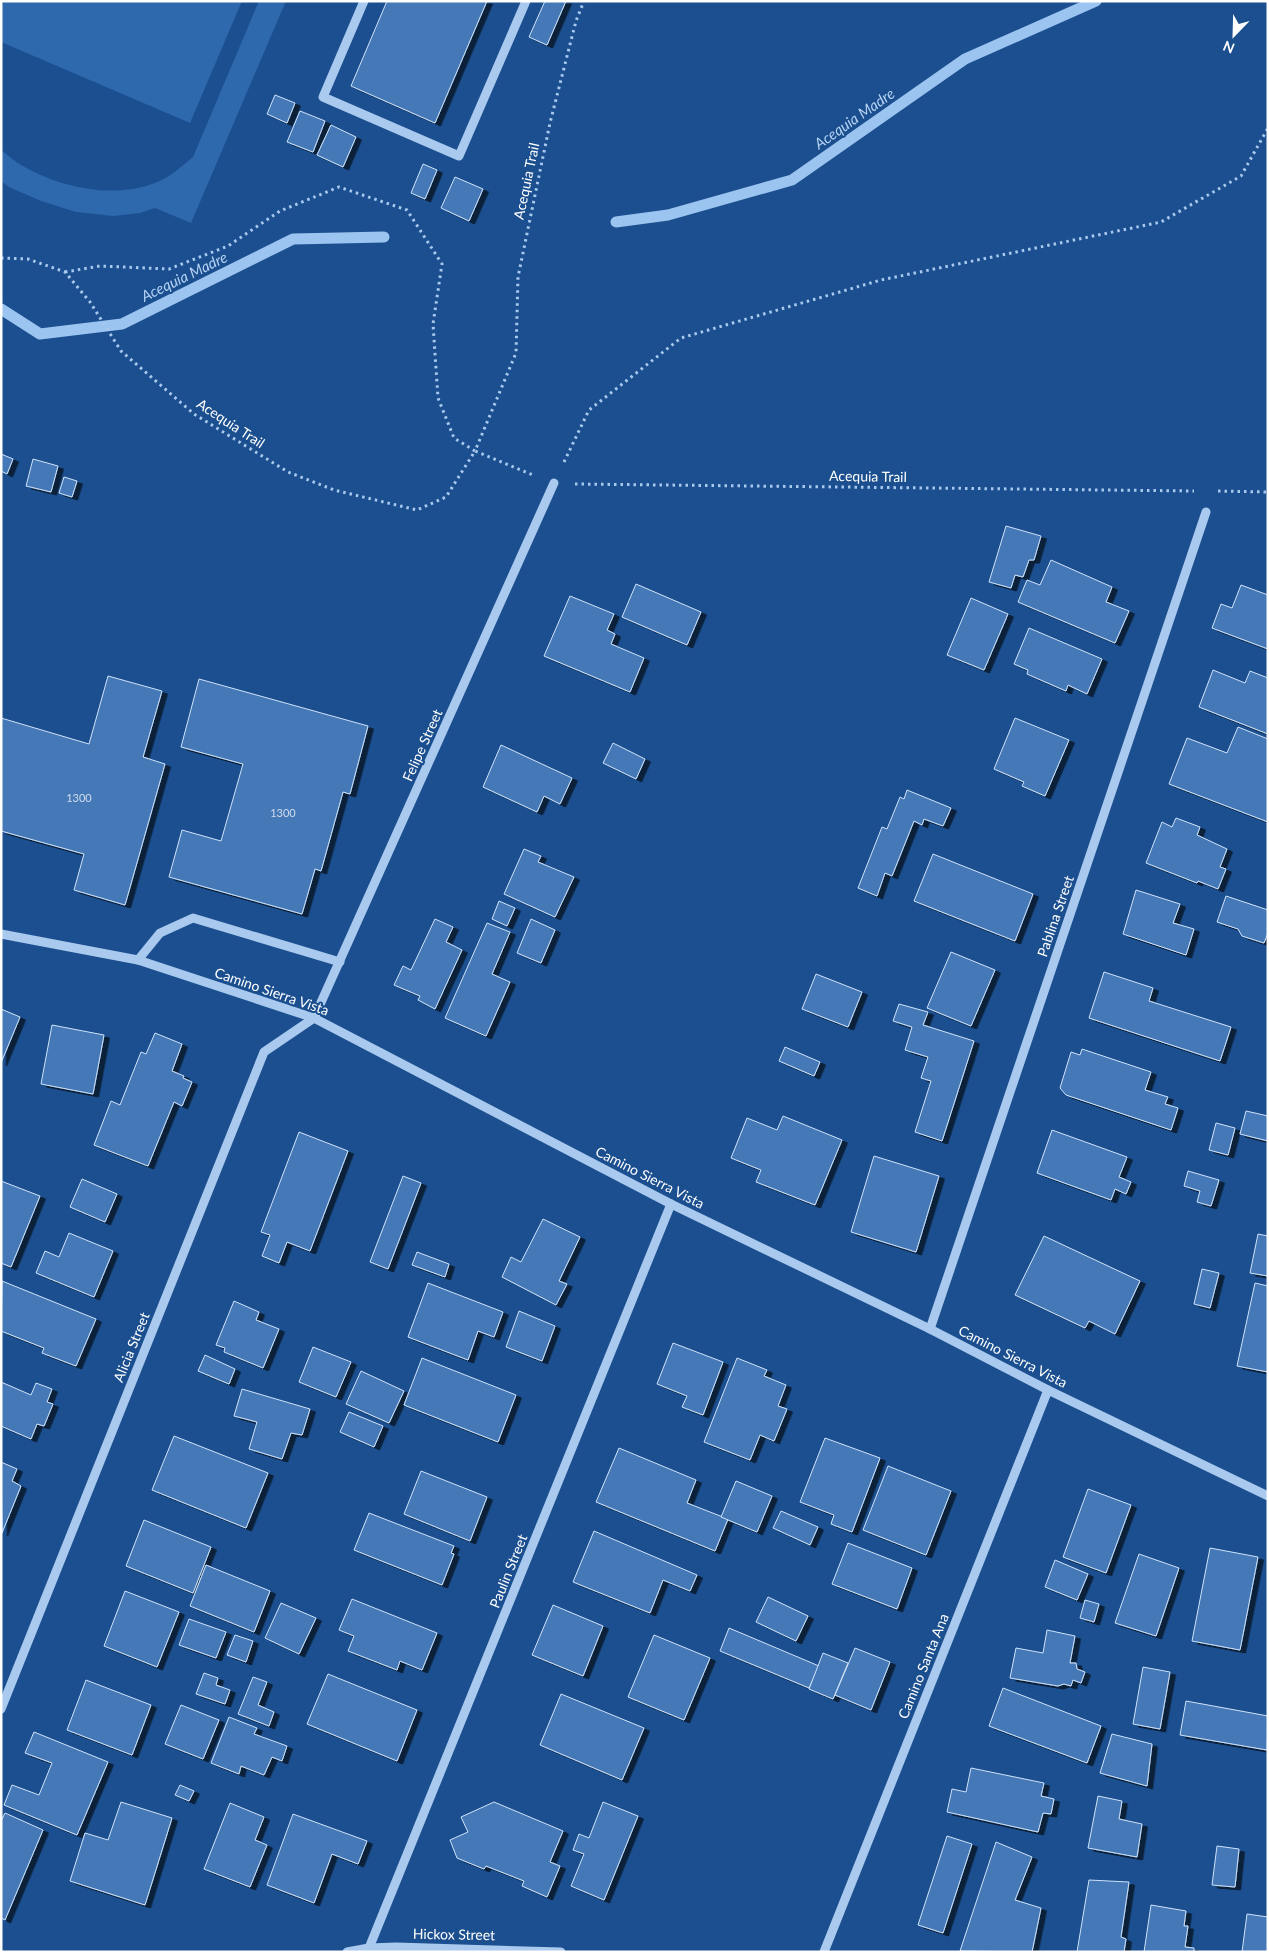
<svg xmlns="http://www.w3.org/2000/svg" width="1269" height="1953" font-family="Lato,sans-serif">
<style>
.green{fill:#2e69ad}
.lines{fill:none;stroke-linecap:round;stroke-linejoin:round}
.stream{stroke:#9cc4f0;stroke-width:11}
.building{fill:#4478b7;stroke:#cfe3fa;filter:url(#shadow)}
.path{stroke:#a9c9ee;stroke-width:3;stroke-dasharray:2.5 4;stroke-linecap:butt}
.minor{stroke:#a9c9ee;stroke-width:9}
.labels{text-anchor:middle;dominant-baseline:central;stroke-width:4;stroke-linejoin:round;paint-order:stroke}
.number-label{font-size:11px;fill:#d0dded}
.street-label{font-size:14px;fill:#fff;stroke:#1b4f8f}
.water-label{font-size:15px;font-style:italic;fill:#b5d3f5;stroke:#1b4f8f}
</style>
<defs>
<filter id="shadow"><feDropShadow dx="5.5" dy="3" stdDeviation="0" flood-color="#0009"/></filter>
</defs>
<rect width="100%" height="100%" fill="#1b4f8f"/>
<g class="green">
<polygon points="4,1 242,1 190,123 1,42 1,7"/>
<path d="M 259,1 L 286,1 L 191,223 L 155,208 L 140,213 L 113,216 L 76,212 L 41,201 L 9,187 L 1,181 L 1,150 C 8,155 15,162 23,166 C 61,188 113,199 155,183 C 169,178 181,167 193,157 Z"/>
</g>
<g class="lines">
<g class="stream">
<polyline points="616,222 668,215 792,180 965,59 1096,1"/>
<polyline points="1,309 40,334 122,324 293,239 384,237"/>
</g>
</g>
<g class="building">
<polygon points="387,1 487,1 435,123 351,86"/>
<polygon points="545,1 566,1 547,45 529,37"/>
<polygon points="275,95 295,103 287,123 267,114"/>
<polygon points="300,111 325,121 313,152 287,142"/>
<polygon points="331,125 356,137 343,167 317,155"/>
<polygon points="423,164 437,170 425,199 411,193"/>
<polygon points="455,177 483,189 469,221 441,208"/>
<polygon points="1,454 13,459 7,474 1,471"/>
<polygon points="33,459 58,466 51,492 26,486"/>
<polygon points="64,477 77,481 72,497 59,493"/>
<polygon points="1006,526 1041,536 1034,560 1029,560 1023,577 1015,575 1011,588 989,582"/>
<polygon points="1051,560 1112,587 1106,602 1129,611 1115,643 1018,602 1027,580 1040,585"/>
<polygon points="636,584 701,612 687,645 622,617"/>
<polygon points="1241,585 1268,595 1268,649 1212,628 1221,604 1232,608"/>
<polygon points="570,596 614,614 607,630 615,634 611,644 644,658 630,692 544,656"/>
<polygon points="971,598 1008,614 984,670 947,655"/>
<polygon points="1029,628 1102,659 1087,694 1068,685 1066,691 1027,674 1028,670 1014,664"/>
<polygon points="1213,670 1245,683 1250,671 1268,678 1268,734 1199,707"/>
<polygon points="108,676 162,691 143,757 165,764 125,905 74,890 84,854 1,831 1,718 89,744"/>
<polygon points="199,679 368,726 350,794 343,792 321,871 315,869 302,914 169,877 182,830 221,841 243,764 181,747"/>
<polygon points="1015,718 1069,740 1045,796 1022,786 1024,782 994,769"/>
<polygon points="1238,727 1268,739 1268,822 1169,784 1187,738 1227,753"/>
<polygon points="613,743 645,759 636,779 603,763"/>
<polygon points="501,745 572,778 560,804 544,796 537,812 483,787"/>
<polygon points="907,790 951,808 943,826 924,819 922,825 914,821 892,876 885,873 877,896 858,888 882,827 887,829 900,797 904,799"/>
<polygon points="1176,818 1200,827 1197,835 1227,849 1220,867 1226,869 1218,889 1198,881 1197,883 1146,863 1162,822 1172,827"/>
<polygon points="524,849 541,856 538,862 574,877 555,917 504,894"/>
<polygon points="933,854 1033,894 1015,941 914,901"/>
<polygon points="1136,890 1180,904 1173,923 1194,929 1186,955 1123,934"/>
<polygon points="1226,896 1268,910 1268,933 1264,943 1242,936 1238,929 1217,922"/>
<polygon points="499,901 515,908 507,926 492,919"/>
<polygon points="435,919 453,927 446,942 462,950 435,1009 418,1000 420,996 394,985 403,966 411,970"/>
<polygon points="531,919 555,930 541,963 517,953"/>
<polygon points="487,923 510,932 492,974 510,982 486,1036 445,1018"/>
<polygon points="951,952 995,970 971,1026 927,1008"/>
<polygon points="1104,972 1153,988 1149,1001 1231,1027 1220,1061 1089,1018"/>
<polygon points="816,974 862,992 848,1027 802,1009"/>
<polygon points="899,1004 928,1012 923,1025 974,1041 942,1141 915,1132 931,1081 921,1078 928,1057 905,1050 912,1027 893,1021"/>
<polygon points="1,1009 20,1017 1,1063"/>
<polygon points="52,1025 104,1035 93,1094 41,1084"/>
<polygon points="155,1033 182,1044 172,1071 184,1076 183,1078 192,1082 182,1106 174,1102 148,1166 94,1145 111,1101 120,1105 141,1052 146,1054"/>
<polygon points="785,1047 820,1062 814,1076 779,1061"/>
<polygon points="1082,1049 1151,1072 1145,1090 1168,1097 1165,1104 1178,1108 1171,1130 1066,1095 1060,1088 1071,1052 1080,1055"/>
<polygon points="1246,1111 1268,1116 1268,1141 1240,1134"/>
<polygon points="783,1116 842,1140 815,1205 756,1182 761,1170 731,1158 747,1118 777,1130"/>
<polygon points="1216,1123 1235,1128 1228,1155 1209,1150"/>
<polygon points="1052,1130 1127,1157 1119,1177 1131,1182 1126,1194 1115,1189 1111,1200 1037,1173"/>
<polygon points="299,1132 348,1151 310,1251 287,1242 279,1263 262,1256 270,1235 261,1232"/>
<polygon points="874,1156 939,1176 916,1252 851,1232"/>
<polygon points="1188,1171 1219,1180 1211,1206 1197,1202 1200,1191 1184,1186"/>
<polygon points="403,1176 421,1183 388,1269 370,1262"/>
<polygon points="82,1179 117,1194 105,1222 70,1207"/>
<polygon points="1,1181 40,1196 11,1267 1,1263"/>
<polygon points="543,1219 580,1237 559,1281 567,1284 556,1305 502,1277 511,1257 521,1262"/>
<polygon points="69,1233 113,1251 94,1297 36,1273 45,1251 59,1257"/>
<polygon points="1258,1234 1268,1236 1268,1276 1250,1273"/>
<polygon points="1044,1236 1140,1281 1115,1334 1089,1321 1085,1328 1015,1295"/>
<polygon points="417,1252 449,1264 445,1277 412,1265"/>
<polygon points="1202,1269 1219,1273 1210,1308 1194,1304"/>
<polygon points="2,1281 96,1319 76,1366 42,1353 44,1348 1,1331"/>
<polygon points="428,1283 503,1312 494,1337 478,1331 468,1360 408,1337"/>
<polygon points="1255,1283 1268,1286 1268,1372 1237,1366"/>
<polygon points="234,1301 259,1312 256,1320 279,1329 263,1368 224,1352 225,1348 216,1345"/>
<polygon points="519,1311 555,1326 542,1361 506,1347"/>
<polygon points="673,1343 723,1362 703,1415 682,1407 687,1396 657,1384"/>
<polygon points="313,1347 351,1362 336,1397 299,1382"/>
<polygon points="205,1355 235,1369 229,1384 198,1371"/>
<polygon points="422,1358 516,1395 498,1442 404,1405"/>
<polygon points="737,1358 767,1370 764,1376 786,1385 778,1406 787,1409 774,1441 760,1435 750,1460 704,1442"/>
<polygon points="361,1371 404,1391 389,1423 346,1404"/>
<polygon points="1,1382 31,1395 36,1383 52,1389 47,1402 53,1404 44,1426 37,1424 31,1439 1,1426"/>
<polygon points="242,1389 310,1409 302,1435 291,1433 282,1459 249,1449 257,1422 234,1416"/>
<polygon points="349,1412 383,1426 374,1447 340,1432"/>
<polygon points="174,1436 268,1473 246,1528 152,1490"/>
<polygon points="825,1438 880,1458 852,1532 831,1524 834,1515 800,1502"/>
<polygon points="619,1448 696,1480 687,1503 728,1519 715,1551 596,1502"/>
<polygon points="1,1462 17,1469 12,1481 21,1486 2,1533"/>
<polygon points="888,1466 951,1491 926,1555 863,1530"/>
<polygon points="421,1471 487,1497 470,1541 404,1514"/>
<polygon points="736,1481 772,1496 757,1532 721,1517"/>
<polygon points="1088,1489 1131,1505 1106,1573 1063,1557"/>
<polygon points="781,1511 818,1527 810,1545 773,1528"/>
<polygon points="369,1513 454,1546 451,1553 454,1554 442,1585 354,1550"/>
<polygon points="144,1520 211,1547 193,1593 126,1566"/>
<polygon points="594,1531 697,1575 690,1591 663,1580 650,1613 573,1582"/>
<polygon points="848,1543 912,1568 897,1609 832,1584"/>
<polygon points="1210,1548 1258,1557 1240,1650 1192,1641"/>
<polygon points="1139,1554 1179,1568 1156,1636 1115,1623"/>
<polygon points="1055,1560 1088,1574 1077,1600 1045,1587"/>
<polygon points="206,1565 270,1591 254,1632 190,1606"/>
<polygon points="125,1591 179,1612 157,1667 104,1646"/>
<polygon points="768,1597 808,1616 796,1641 756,1622"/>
<polygon points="352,1599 437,1633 422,1670 400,1661 397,1670 348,1651 354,1636 339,1630"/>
<polygon points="1085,1600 1099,1604 1094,1622 1080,1618"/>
<polygon points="281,1603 316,1618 299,1654 265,1638"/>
<polygon points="553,1605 603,1626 583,1676 532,1655"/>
<polygon points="189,1619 226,1632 216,1658 179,1645"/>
<polygon points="729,1628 819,1666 809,1688 720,1651"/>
<polygon points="1047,1630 1075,1636 1070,1663 1076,1663 1077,1669 1085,1672 1081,1683 1073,1680 1071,1686 1064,1684 1058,1686 1010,1678 1016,1648 1043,1653"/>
<polygon points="235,1635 253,1641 246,1662 227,1655"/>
<polygon points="654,1635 710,1658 684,1720 628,1697"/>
<polygon points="855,1648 890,1662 871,1710 835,1695"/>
<polygon points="823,1653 848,1663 833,1699 809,1689"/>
<polygon points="1143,1667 1170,1672 1160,1729 1133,1724"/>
<polygon points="204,1673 218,1678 216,1685 230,1690 225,1704 196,1694"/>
<polygon points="328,1674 417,1710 397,1761 307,1724"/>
<polygon points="253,1677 267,1682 258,1705 274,1712 269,1726 238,1714"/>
<polygon points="86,1680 151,1705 132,1755 67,1730"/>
<polygon points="1003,1688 1101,1726 1087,1763 989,1726"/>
<polygon points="561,1694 644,1728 622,1780 540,1745"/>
<polygon points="1186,1701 1268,1716 1267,1750 1180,1735"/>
<polygon points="181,1705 219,1720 203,1759 165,1744"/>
<polygon points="229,1717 257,1728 254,1734 287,1746 282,1761 272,1757 264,1775 241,1766 239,1774 211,1763"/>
<polygon points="34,1732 108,1762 77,1835 4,1805 12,1785 39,1795 52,1763 25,1753"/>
<polygon points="1112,1734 1152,1744 1147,1786 1100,1773"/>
<polygon points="971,1768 1044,1783 1041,1796 1054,1799 1051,1814 1043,1813 1038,1832 947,1812 952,1789 966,1792"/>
<polygon points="180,1785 194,1791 189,1801 175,1795"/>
<polygon points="1098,1796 1122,1801 1119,1819 1142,1824 1137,1857 1088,1848"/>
<polygon points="121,1802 172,1818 145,1905 70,1881 85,1833 108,1840"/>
<polygon points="494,1802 563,1831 550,1862 560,1866 547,1897 522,1886 524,1881 486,1866 484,1869 457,1858 450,1840 468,1832 461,1817"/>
<polygon points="603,1802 638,1816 604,1900 571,1886 584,1854 573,1850 579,1834 589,1838"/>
<polygon points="230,1803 264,1817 255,1840 267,1845 250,1887 204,1869"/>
<polygon points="5,1813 43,1830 5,1920 1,1918 1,1821"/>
<polygon points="293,1814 367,1841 358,1864 332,1854 314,1903 267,1885"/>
<polygon points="947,1836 972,1844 943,1933 918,1925"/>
<polygon points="996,1842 1032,1857 1015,1900 1041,1908 1032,1952 960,1951"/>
<polygon points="1217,1846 1239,1849 1235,1887 1212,1885"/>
<polygon points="1089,1880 1129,1882 1121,1937 1126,1939 1124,1952 1077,1952"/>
<polygon points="1151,1905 1186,1911 1184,1926 1188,1926 1185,1947 1194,1948 1194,1952 1144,1952"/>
<polygon points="1247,1914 1268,1917 1268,1952 1242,1952"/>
</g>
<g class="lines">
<g class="path">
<polyline points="1,258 28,259 65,272 90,302 121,351 194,414 288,472 334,490 417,510 446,497 475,451 533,475"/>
<polyline points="65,272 100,266 169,269 228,246 280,211 339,187 407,210 442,264 433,324 438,398 454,438 475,451 516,353 518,277 550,123 576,21 584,1"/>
<polyline points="564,462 589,410 681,338 881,280 1161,222 1241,176 1268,128"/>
<polyline points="575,484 1194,491"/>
<polyline points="1218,491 1268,492"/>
</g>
<g class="minor">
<polyline points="364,1 323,97 459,156 526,1"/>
<polyline points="1,934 138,960 314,1018 671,1204 930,1329 1048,1390 1268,1496"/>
<polyline points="138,960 160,933 193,918 340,962"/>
<polyline points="930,1329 1206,512"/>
<polyline points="1,1709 264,1052 314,1018 554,483"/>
<polyline points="369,1948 671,1204"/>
<polyline points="347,1952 369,1948 396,1947 561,1952"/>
<polyline points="824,1952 1048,1390"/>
</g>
</g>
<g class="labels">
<g class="number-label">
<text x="79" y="797">1300</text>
<text x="283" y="812">1300</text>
</g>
<g class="street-label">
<text transform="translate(526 181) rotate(-78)">Acequia Trail</text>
<text transform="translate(231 423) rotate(33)">Acequia Trail</text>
<text transform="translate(868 476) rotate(1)">Acequia Trail</text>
<text transform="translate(422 745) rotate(-66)">Felipe Street</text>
<text transform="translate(1055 916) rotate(-71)">Pablina Street</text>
<text transform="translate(272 991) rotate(19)">Camino Sierra Vista</text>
<text transform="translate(650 1177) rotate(27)">Camino Sierra Vista</text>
<text transform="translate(131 1347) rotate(-68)">Alicia Street</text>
<text transform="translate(1013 1356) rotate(27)">Camino Sierra Vista</text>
<text transform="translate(508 1571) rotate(-68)">Paulin Street</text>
<text transform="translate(923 1666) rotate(-68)">Camino Santa Ana</text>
<text transform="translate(454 1934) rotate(1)">Hickox Street</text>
</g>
<g class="water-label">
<text transform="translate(854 118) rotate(-35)">Acequia Madre</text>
<text transform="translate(184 276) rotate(-26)">Acequia Madre</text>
</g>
</g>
<rect width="1269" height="1953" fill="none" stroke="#ffffff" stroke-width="5"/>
<g transform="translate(1234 35) rotate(203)" stroke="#1b4f8f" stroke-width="4" paint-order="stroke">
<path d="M0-4L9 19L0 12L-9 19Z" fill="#ffffff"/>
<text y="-8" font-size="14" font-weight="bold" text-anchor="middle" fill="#ffffff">N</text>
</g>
</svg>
